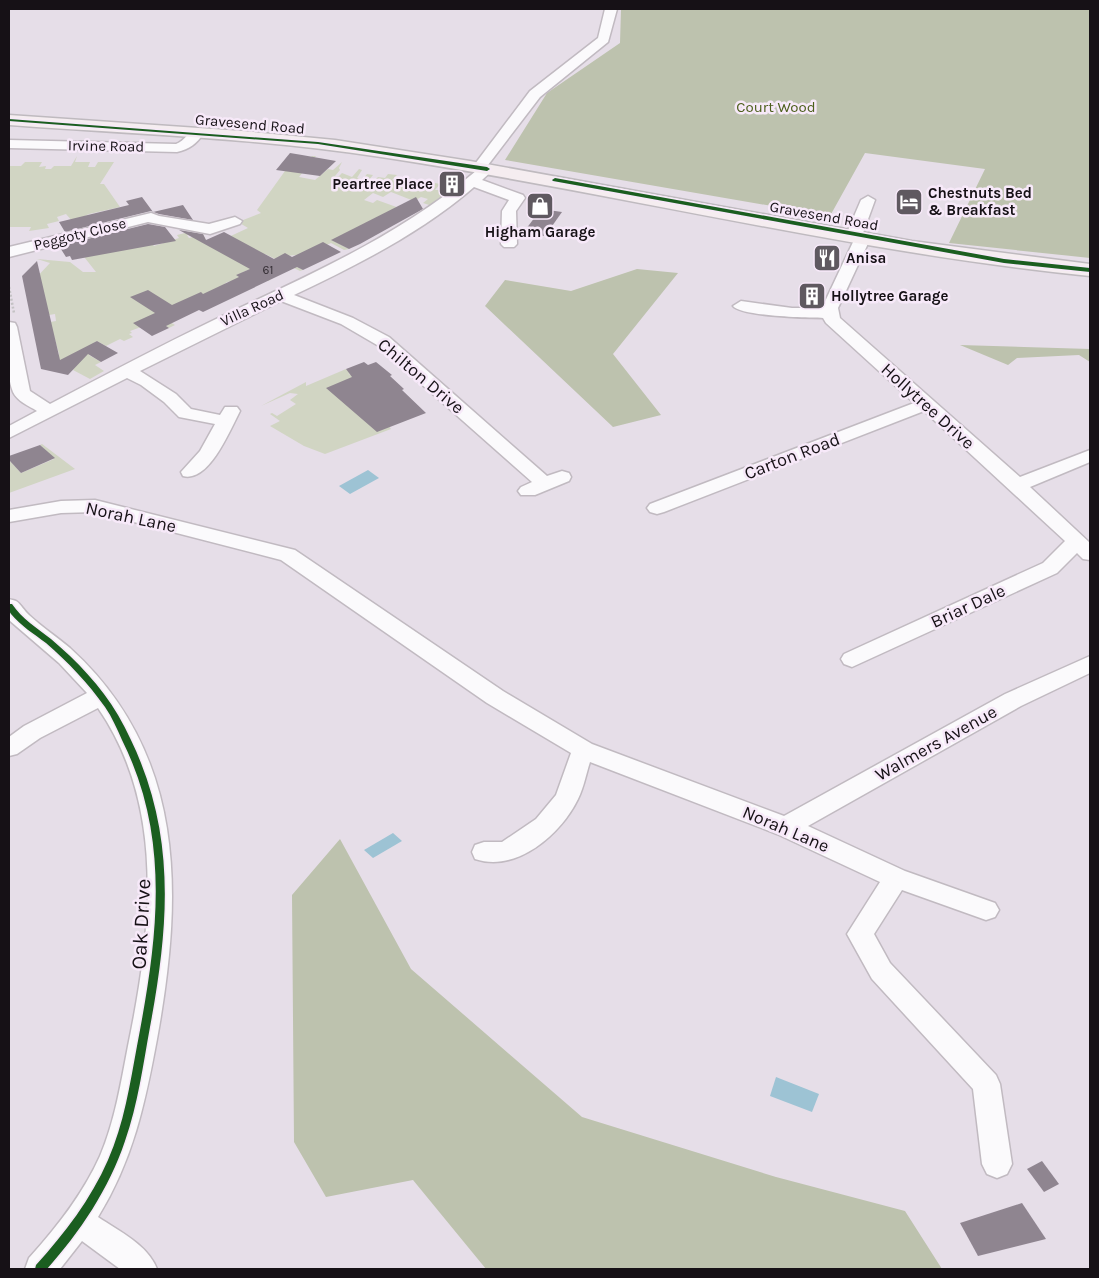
<svg xmlns="http://www.w3.org/2000/svg" width="1099" height="1278" font-family="Karla,sans-serif">
	<style>
		.green { fill: #d1d5c3 }
		.forest { fill: #bdc2ae }
		.water { fill: #9dc3d4 }
		.building { fill: #8f8590 }
		.lines { fill: none; stroke-linecap: round; stroke-linejoin: round }
		.minor-casing { stroke: #c1bac1; stroke-width: 3 }
		.major-casing { stroke: #bfbabf; stroke-width: 3 }
		.path { stroke: #c4c2c4; stroke-width: 2.5; stroke-dasharray: 2 2; stroke-linecap: butt }
		.minor { fill: #fbfafc; fill-rule: evenodd }
		.major { fill: #f5edf0; fill-rule: evenodd }
		.cycleway-casing { stroke: #f7e9f9; stroke-width: 3 }
		.cycleway { fill: #1b5e20; fill-rule: evenodd }
		.labels { text-anchor: middle; stroke-width: 5; stroke-linejoin: round; paint-order: stroke }
		.far-number-label { font-size: 12px; fill: #342e34 }
		.far-park-label { font-size: 15px; fill: #4c5f1b; stroke: #f7e9f9 }
		.far-street-label { font-size: 15px; fill: #161116; stroke: #f7e9f9 }
		.far-poi-label { font-size: 15px; font-weight: bold; fill: #161116; stroke: #f7e9f9; text-anchor: start }
		.street-label { font-size: 18px; fill: #161116; stroke: #f7e9f9 }
		.near-street-label { font-size: 21px; fill: #161116; stroke: #f7e9f9 }
	</style>
	<rect width="100%" height="100%" fill="#e6dee8"/>
	<g class="green">
		<path d="M77,156L75,162H90L88,167H95L98,162H114L100,184H104L120,207L89,214L73,222L66,214L57,217L59,221L47,224L49,228L29,231L31,227H9V166H21L25,162H42L39,167L46,166L45,169H51L54,166H71Z"/>
		<path d="M312,156H316L299,177L315,180L328,169L333,170L342,162L339,168L340,170L335,176H339L342,173L352,177L359,169L362,170L357,178L363,179L367,174L373,175L369,180L374,181L378,177L385,178L388,174L397,175L392,180L400,182L405,177L412,179L406,185L414,186L420,180L425,182L421,186L429,188L435,183L440,184L435,190H452L432,206L423,203L428,199L421,197L414,201L391,192L383,197L373,193L364,200L373,203L377,200L402,209L332,240L349,249L344,250L331,243L301,257L296,255L278,257L303,270L300,271L265,254L253,259L270,280L268,281L248,270L237,275L242,279L227,282L209,297L199,293L170,322L175,325L169,328L158,321L130,331L132,333L129,334L133,337L124,341L120,339L106,346L97,341L94,343L89,355L101,362L95,365L104,371L90,379L73,370L77,364L54,360L59,354L50,322L56,321L55,314L49,315L34,280L50,263L37,259L70,262L83,272H96L81,253L150,241L154,246L179,238L177,235L189,232L191,234L187,235L189,238L203,234L209,246L248,228L238,222L261,213L257,210L290,164L304,166Z"/>
		<path d="M346,369L351,373L348,374L353,375L391,429L325,454L304,446L270,426L280,421L270,414L272,413L277,416L296,404L290,400L298,394L290,393L261,406L306,382V386Z"/>
		<path d="M42,444L75,469L9,493V460L21,473L54,459L40,445Z"/>
	</g>
	<g class="forest">
		<path d="M621,9H1090V258L949,243L985,169L865,153L830,216L505,160L547,93L620,43Z"/>
		<path d="M637,269L678,273L613,354L661,415L613,427L485,306L505,280L571,291Z"/>
		<path d="M960,345L1090,349V362L1079,355L1017,358L1008,365Z"/>
		<path d="M340,839L411,969L582,1117L776,1177L905,1211L942,1269H486L413,1180L326,1197L294,1142L292,895Z"/>
	</g>
	<g class="water">
		<path d="M368,470L379,478L350,494L339,486Z"/>
		<path d="M393,833L402,841L373,858L364,850Z"/>
		<path d="M776,1077L819,1094L812,1112L770,1096Z"/>
	</g>
	<g class="building">
		<path d="M290,153L302,155L336,161L320,176L276,170Z"/>
		<path d="M142,197L153,212L183,205L193,220L159,214L151,211L65,232L59,222L129,205L126,201Z"/>
		<path d="M416,197L423,209L360,244L349,249L331,240Z"/>
		<path d="M541,209L562,212L545,236L523,233Z"/>
		<path d="M148,224L165,227L176,241L72,260L70,256L66,257L59,246Z"/>
		<path d="M179,230L203,234L206,240L224,232L274,259L285,253L292,257L323,242L341,252L303,270L297,267L203,312L199,310L166,326L169,328L152,336L133,323L155,313L130,297L148,290L172,305L201,292L203,294L239,277L236,275L250,269Z"/>
		<path d="M37,261L60,360L97,341L118,353L101,362L88,354L68,375L41,369L22,276Z"/>
		<path d="M364,362L368,365L376,362L392,375L390,376L404,389L402,390L426,413L377,432L326,388L352,377L346,369Z"/>
		<path d="M40,445L55,458L21,473L9,460V456Z"/>
		<path d="M1042,1161L1059,1184L1044,1192L1027,1169Z"/>
		<path d="M1022,1203L1046,1239L978,1256L960,1223Z"/>
	</g>
	<g class="lines">
		<g class="minor-casing">
			<g id="minor">
				<path d="M605,9H617L608,42L540,97L488,165L494,169L482,180L523,195L525,198L516,211L517,244L514,247H504L501,244L502,211L509,200L474,187C421,233 357,265 294,295L353,318L389,337L547,476L562,471L569,473L571,477L569,481L535,495H521L518,491L521,487L532,482L377,345L341,324L281,301L140,371L176,394L191,409L220,415L225,407H237L240,411C230,430 209,483 183,476L181,472L200,451L215,424L179,417L164,402L141,385L127,378L9,438V426L37,411C29,406 17,401 13,392C5,371 9,344 9,322L15,323L17,327L30,391L50,404C105,375 160,346 216,319C307,276 398,237 476,171L472,168L530,91L598,38Z"/>
				<path d="M197,129L204,133C196,144 190,149 177,152L9,148V140L176,144C185,141 188,131 197,129Z"/>
				<path d="M868,196L875,200L863,233L871,237L838,308L840,318L1020,477L1090,450V462L1030,487L1090,543V560L1083,559L1077,553L1057,573L852,667L844,664L841,659L844,654L1043,563L1065,541L924,411L664,512L657,514L650,512L647,508L650,504L914,403L826,323L823,318C808,318 740,316 733,306L741,301L792,308H822L854,240L846,235L861,200Z"/>
				<path d="M151,213L159,216L209,224L235,217L242,221L240,224L210,234L148,222L9,257V247Z"/>
				<path d="M95,500L295,550L503,691L592,744L784,816L1005,694L1090,656V673L1021,706L808,826L905,871L995,903L999,910L995,917L986,920L902,890L874,934L890,963L996,1075L1000,1084L1012,1164L1007,1174L997,1178L987,1174L982,1164L973,1089L872,979L847,934L880,882L777,834L590,762C586,774 584,787 578,799C561,834 517,873 475,859L472,852L475,845L484,842H502L536,819L556,795L571,753L487,703L281,560L95,512L61,513L9,522V510L61,501Z"/>
				<path d="M9,599C11,600 14,600 16,601C21,604 24,611 29,615C42,627 57,637 70,648C187,754 183,896 157,1039C145,1104 133,1160 98,1217C119,1231 148,1245 157,1269H120L82,1241L60,1269H25L29,1258C57,1227 83,1194 100,1156C115,1121 121,1082 128,1046C151,934 167,808 98,708L40,738L17,754L9,756V737L24,726L87,693L59,663L9,620Z"/>
			</g>
		</g>
		<g class="major-casing">
			<path id="major" d="M9,115L242,131L335,140L470,161L912,241L1090,264V276C851,252 618,193 381,157C258,138 133,134 9,125Z"/>
		</g>
		<path class="path" d="M9,287L14,313"/>
		<use href="#minor" class="minor"/>
		<use href="#major" class="major"/>
		<g class="cycleway-casing">
			<g id="cycleway">
				<path d="M9,119L318,142L487,167L490,169L487,171L318,144L9,121Z"/>
				<path d="M555,178L1004,259L1090,268V272L1004,263L553,181L552,180Z"/>
				<path d="M9,604H12C22,619 37,628 51,639C77,661 101,686 118,715C177,819 171,914 150,1027C143,1065 138,1104 125,1141C109,1189 80,1232 47,1269H35L36,1265C65,1233 91,1199 108,1160C124,1124 130,1084 137,1046C157,941 172,840 122,740C117,729 112,717 105,707C88,683 68,662 46,643C34,634 21,626 11,614C8,610 9,608 9,604Z"/>
			</g>
		</g>
		<use href="#cycleway" class="cycleway"/>
	</g>
	<defs>
		<g id="building-square" transform="scale(1.4375)"><rect x="-9" y="-9" width="18" height="18" rx="4" fill="#5f5960" stroke="#f7e9f9"/><path d="M-4-6H4V6H1V3H-1V6H-4ZM-2.5-4.3h1.7v1.8h-1.7ZM.8-4.3h1.7v1.8H.8ZM-2.5-1h1.7V.8h-1.7ZM.8-1h1.7V.8H.8Z" fill="#fff"/></g>
		<g id="hotel-square" transform="scale(1.4375)"><rect x="-9" y="-9" width="18" height="18" rx="4" fill="#5f5960" stroke="#f7e9f9"/><path d="M-6-4.5h1.5V1H6V5H4.5V3h-9V5H-6ZM-4 0a1.8 1.8 0 1 1 3.6 0ZM.5 0V-2.5h3Q6-2.5 6 0Z" fill="#fff"/></g>
		<g id="shop-square" transform="scale(1.4375)"><rect x="-9" y="-9" width="18" height="18" rx="4" fill="#5f5960" stroke="#f7e9f9"/><path d="M-5-2.5h2.3a2.7 3.5 0 0 1 5.4 0H5L5.5 6h-11ZM-1.5-2.5h3a1.5 2.3 0 0 0-3 0Z" fill="#fff"/></g>
		<g id="restaurant-square" transform="scale(1.4375)"><rect x="-9" y="-9" width="18" height="18" rx="4" fill="#5f5960" stroke="#f7e9f9"/><path d="M-5-6h1v4h1v-4h1v4h1v-4h1v5L-1.5 .5V6h-2V.5L-5-1ZM5-6V6H3V1.5H1.5Q1.5-4 5-6Z" fill="#fff"/></g>
	</defs>
	<g fill-rule="evenodd">
		<use href="#building-square" x="452" y="184"/>
		<use href="#hotel-square" x="909" y="202"/>
		<use href="#shop-square" x="540" y="206"/>
		<use href="#restaurant-square" x="827" y="258"/>
		<use href="#building-square" x="812" y="296"/>
	</g>
	<g class="labels">
		<g class="far-number-label">
			<text x="268" y="274">61</text>
		</g>
		<g class="far-park-label">
			<text x="776" y="112">Court Wood</text>
		</g>
		<g class="far-street-label">
			<text transform="translate(250 124) rotate(5)" y="5">Gravesend Road</text>
			<text transform="translate(106 146) rotate(1)" y="5">Irvine Road</text>
			<text transform="translate(824 216) rotate(10)" y="5">Gravesend Road</text>
			<text transform="translate(80 234) rotate(-14)" y="5">Peggoty Close</text>
			<text transform="translate(252 308) rotate(-25)" y="5">Villa Road</text>
		</g>
		<g class="far-poi-label">
			<text x="433" y="189" text-anchor="end">Peartree Place</text>
			<text x="928" y="198">Chestnuts Bed<tspan x="928" dy="17">&amp; Breakfast</tspan></text>
			<text x="540" y="237" text-anchor="middle">Higham Garage</text>
			<text x="846" y="263">Anisa</text>
			<text x="831" y="301">Hollytree Garage</text>
		</g>
		<g class="street-label">
			<text transform="translate(421 376) rotate(40)" y="6">Chilton Drive</text>
			<text transform="translate(928 406) rotate(42)" y="6">Hollytree Drive</text>
			<text transform="translate(792 456) rotate(-21)" y="6">Carton Road</text>
			<text transform="translate(131 517) rotate(12)" y="6">Norah Lane</text>
			<text transform="translate(968 606) rotate(-25)" y="6">Briar Dale</text>
			<text transform="translate(936 743) rotate(-29)" y="6">Walmers Avenue</text>
			<text transform="translate(786 829) rotate(23)" y="6">Norah Lane</text>
		</g>
		<g class="near-street-label">
			<text transform="translate(141 924) rotate(-87)" y="7">Oak Drive</text>
		</g>
	</g>
	<rect width="1099" height="1278" fill="none" stroke="#161116" stroke-width="20"/>
</svg>
